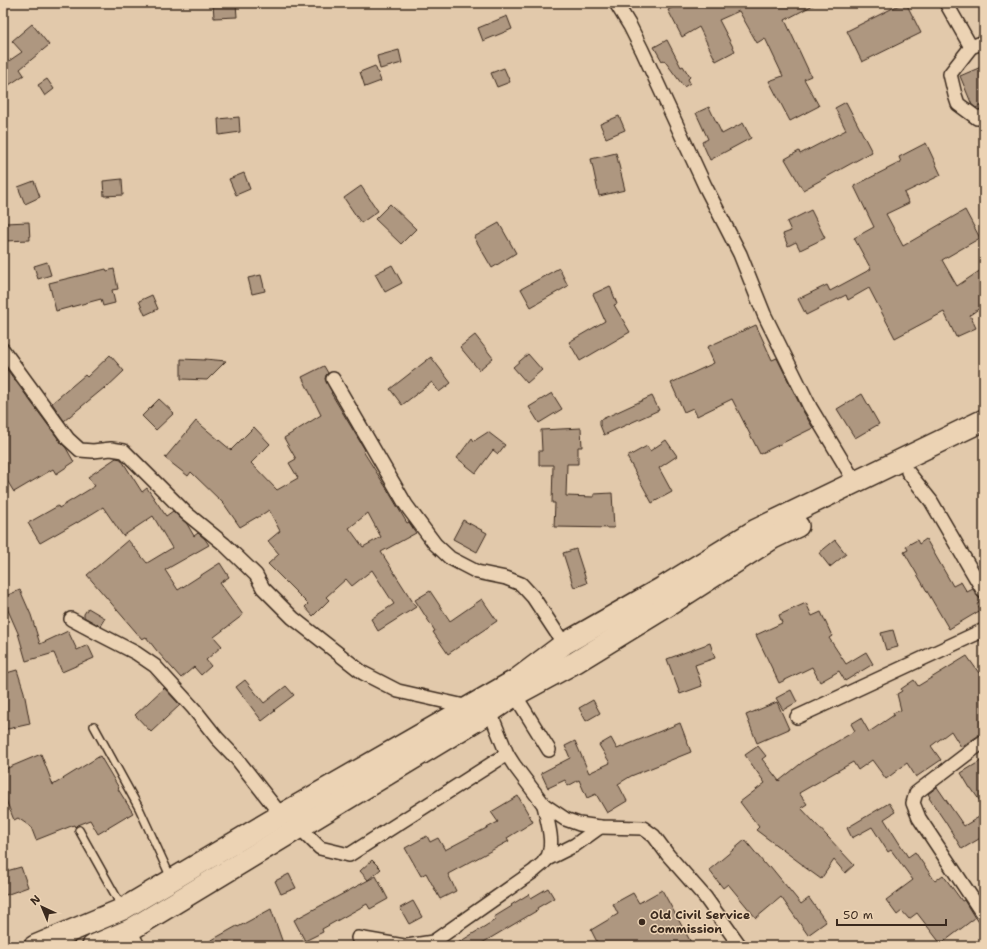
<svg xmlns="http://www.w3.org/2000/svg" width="987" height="949" font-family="'Shantell Sans',sans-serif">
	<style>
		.building { fill: #ae9780; stroke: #3b2a1e; fill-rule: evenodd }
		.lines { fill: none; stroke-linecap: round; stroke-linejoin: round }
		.lane-casing { stroke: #3b2a1e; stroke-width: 10 }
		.street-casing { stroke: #3b2a1e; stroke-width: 16 }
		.primary-casing { stroke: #3b2a1e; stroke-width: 24 }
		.lane { stroke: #ecd3b4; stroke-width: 7 }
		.street { stroke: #ecd3b4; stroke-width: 13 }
		.primary { stroke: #ecd3b4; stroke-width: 21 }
		.poi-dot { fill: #3b2a1e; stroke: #ecd3b4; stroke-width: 1.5 }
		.labels { text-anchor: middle; stroke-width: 3; stroke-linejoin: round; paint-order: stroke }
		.poi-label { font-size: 12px; font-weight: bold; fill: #3b2a1e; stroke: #ecd3b4; text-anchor: start }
	</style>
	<rect width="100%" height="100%" fill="#e2c9ab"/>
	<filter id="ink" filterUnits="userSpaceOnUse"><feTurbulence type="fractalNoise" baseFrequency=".025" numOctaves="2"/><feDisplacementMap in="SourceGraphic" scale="8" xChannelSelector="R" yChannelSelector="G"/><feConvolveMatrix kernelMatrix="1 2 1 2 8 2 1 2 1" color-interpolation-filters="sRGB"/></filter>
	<g filter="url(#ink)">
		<g class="building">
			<path d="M213,3H236L237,17L214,18Z"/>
			<path d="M680,3H817L785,20L811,76L804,79L819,106L790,121L769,81L783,76L765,38L757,43L739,11L719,20L735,51L716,61L699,27L682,37L668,10Z"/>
			<path d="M903,3H906L921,33L862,62L847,31Z"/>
			<path d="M507,16L512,29L483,41L478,28Z"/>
			<path d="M32,24L49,45L20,69L24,75L3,89V65L22,52L12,41Z"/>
			<path d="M667,40L681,67L683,66L690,77L688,79L690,83L684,87L664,60L662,61L654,47Z"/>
			<path d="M399,50L402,63L380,69L377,56Z"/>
			<path d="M375,66L381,81L365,87L360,72Z"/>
			<path d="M981,67L984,73V104L976,108L972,105L960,76Z"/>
			<path d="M504,68L510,82L497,87L491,73Z"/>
			<path d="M47,79L54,89L45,96L38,85Z"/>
			<path d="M846,102L872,152L803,190L785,159L799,151L800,154L846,130L835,108Z"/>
			<path d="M709,107L722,134L743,123L751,138L710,160L702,142L708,139L696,113Z"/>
			<path d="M619,116L625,130L606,138L600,124Z"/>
			<path d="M239,117L240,132L219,135L218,119Z"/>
			<path d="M926,143L941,175L904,193L909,203L886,214L903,246L965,210L980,238L942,260L957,286L984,268V305L970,315L976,328L956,337L944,312L895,338L869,288L848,300L846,295L806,315L798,299L827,285L830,291L871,269L854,238L874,227L854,186L901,162L899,157Z"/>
			<path d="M616,153L625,190L599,196L591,159Z"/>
			<path d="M244,173L250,189L236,195L229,179Z"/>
			<path d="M122,179L123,195L104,196L103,181Z"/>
			<path d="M34,181L40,197L25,204L18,187Z"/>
			<path d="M361,186L378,211L361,223L344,198Z"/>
			<path d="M390,204L416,229L401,244L375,219Z"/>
			<path d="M811,210L825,238L800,250L796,242L788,246L783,234L791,231L787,222Z"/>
			<path d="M29,222L30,240L5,241V223Z"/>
			<path d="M499,223L516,253L492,268L474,237Z"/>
			<path d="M47,262L51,275L38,279L34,266Z"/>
			<path d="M392,265L402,283L385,292L375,274Z"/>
			<path d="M559,268L568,286L531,307L521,289Z"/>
			<path d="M106,269L107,271L114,269L118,289L112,290L115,303L103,306L101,299L56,311L49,283Z"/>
			<path d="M261,275L265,291L252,294L248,278Z"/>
			<path d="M610,286L617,304L614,305L630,332L580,361L569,342L605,321L593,294Z"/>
			<path d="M152,295L158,309L145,315L139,301Z"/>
			<path d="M756,325L772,360L777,358L803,411L813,428L760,454L732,399L697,416L693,408L684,412L671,383L714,363L707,347Z"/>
			<path d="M475,335L493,358L479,370L460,347Z"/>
			<path d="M528,354L542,370L527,383L513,367Z"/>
			<path d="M110,355L124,371L105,389L104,388L64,421L52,403L85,375L87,377Z"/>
			<path d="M431,357L451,383L439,392L432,382L402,405L390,389Z"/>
			<path d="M181,359L205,360V359L226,361L207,380L181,379Z"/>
			<path d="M3,364L62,444L66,448L74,462L56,474L53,469L14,492L3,474Z"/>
			<path d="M324,366L328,373L326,375L325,379L332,392L331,393L365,450L363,451L387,489L407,523L409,522L416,533L381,552L416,607L378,631L371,619L394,604L372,570L352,586L346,579L326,597L329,600L313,616L305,607L308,604L268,564L279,554L268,541L280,531L269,510L257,518V517L240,527L224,504L191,472L188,476L165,458L196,421L231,450L254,427L270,444L251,463L277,490L298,478L289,463L296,459L284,438L321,415L302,377ZM368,513L381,537L363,547L349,528Z"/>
			<path d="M552,393L562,409L539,423L529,407Z"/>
			<path d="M862,394L879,424L855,438L837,409Z"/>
			<path d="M652,396L659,410L604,435L600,425V420Z"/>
			<path d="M159,399L174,413L156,430L142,416Z"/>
			<path d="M581,428L582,447H578V464H567L566,496L594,497V494L612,493L614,528L554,527L555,503H552L553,465H539V451H542L541,430Z"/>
			<path d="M488,432L505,445L498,454L493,450L476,473L457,458L472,438L474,441Z"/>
			<path d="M666,440L677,456L659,468L672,492L652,503L627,457L647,446L650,451Z"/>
			<path d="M116,458L121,459L142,492L147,488L166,516L173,511L187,524L194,536L198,533L205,539L209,545L165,570L178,590L220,563L229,577L220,583L243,615L214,637L222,646L206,660L211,666L201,675L194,667L181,678L157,651L146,637L142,639L87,575L128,540L147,563L172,548L153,516L123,536L103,507L77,523V522L40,543L28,523L58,506L59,508L95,486L88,477Z"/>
			<path d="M463,520L487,533L477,552L453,539Z"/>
			<path d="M926,539L953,586L961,582L967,592L973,589L977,596L982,601L977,604L981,610L949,629L904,552L908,550L906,546L917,540L919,544Z"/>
			<path d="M835,540L846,554L830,567L819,553Z"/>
			<path d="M576,549L587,583L574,588L563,553Z"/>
			<path d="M20,590L31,615L40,644L68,631L77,650L88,645L94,658L62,672L54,653L26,661L18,633L3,599V597Z"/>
			<path d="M430,591L450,621L482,599L497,621L448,654L433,632L435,631L415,600Z"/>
			<path d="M806,603L812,616L821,612L832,636L829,638L846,664L866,652L873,664L845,681L839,671L820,682L812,667L779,683L756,635L782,623L779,615Z"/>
			<path d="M88,608L105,618L100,626L84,617V614Z"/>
			<path d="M893,630L898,647L886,650L881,633Z"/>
			<path d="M710,643L715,658L695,665L702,686L680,694L667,659Z"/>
			<path d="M967,656L979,673L984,669V732L961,747L951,731L931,746L941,760L916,777L907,763L886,779L872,760L858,770L853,762L799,793L807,804L801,808L854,865L845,873L834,860L821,879L803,866V865L756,830L759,827L740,802L765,783L745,755L758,746L766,756L762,759L779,781L804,761L855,731L851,724L861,718L869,732L894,715L893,713L901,710L897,694L902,691L901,689L914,680L918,686Z"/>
			<path d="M17,670L24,692L30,724L3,730V674Z"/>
			<path d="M245,680L264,703L286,686L294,695L274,710L275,711L262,721L236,687Z"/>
			<path d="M164,688L180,705L151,732L135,715Z"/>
			<path d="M791,690L797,702L783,710L776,698Z"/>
			<path d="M593,700L600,713L586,721L579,708Z"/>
			<path d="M777,702L789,729L757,743L746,715Z"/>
			<path d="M680,723L691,752L631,776L618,784L627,801L607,813L596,794L587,798L579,780L568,786L565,780L548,788L541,773L570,758L565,746L575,741L589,773L610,763L599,745L611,738L617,749Z"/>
			<path d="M41,754L53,785L100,756L119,788L118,789L133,813L98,834L90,820L77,825L75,827L74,825L36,840L31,827L18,818L14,820L3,793V770Z"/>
			<path d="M984,759V807L971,788H970L961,773Z"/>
			<path d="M937,787L964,826L984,814V836L962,849L946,823L929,798L930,797L928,794Z"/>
			<path d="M518,796L533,822L507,838L509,841L448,874L456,891L440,899L426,873L421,876L405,848L427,836L430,842L438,838L445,850L498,822L491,812Z"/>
			<path d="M889,803L895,812L884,819L908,857L915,852L935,881L943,875L962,901L964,900L975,918L941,944L917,913L909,919L902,911L897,915L886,900L913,880L891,850L888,852L872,827L852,838L847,828Z"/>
			<path d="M745,840L768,868L770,866L801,904L809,898L826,922L808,935L781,897L756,918L728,884L723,888L709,870Z"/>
			<path d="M372,860L381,869L368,880L360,871Z"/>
			<path d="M21,867L28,887L3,896V872Z"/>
			<path d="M289,874L296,888L281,894L275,881Z"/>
			<path d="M376,876L388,899L370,909L367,904L322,929L323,932L305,941L294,920Z"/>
			<path d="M548,888L554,898L537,908L538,910L477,946H453L495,920L494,917L512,906L511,905L529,894L531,898Z"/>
			<path d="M662,890L693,946H599L591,930L618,914L613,904L633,893L639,903Z"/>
			<path d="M413,901L422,917L409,924L400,908Z"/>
			<path d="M271,909L284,946H201L237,926L238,927Z"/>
		</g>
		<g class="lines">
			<g class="lane-casing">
				<g id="lane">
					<path d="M94,726L139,808L171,878"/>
					<path d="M79,830L122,907"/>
				</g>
			</g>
			<g class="street-casing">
				<g id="street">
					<path d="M616,3L630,26L642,50L705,186L740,254L764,314L810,407L855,482"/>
					<path d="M946,3L971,47"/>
					<path d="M984,42L971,47L950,74L955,95L958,104L977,118L984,116"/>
					<path d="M3,350L68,439L80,450L93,451L111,449L124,451L186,513L224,544L256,575L263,588L293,618L363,673L398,691L469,707"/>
					<path d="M333,379L406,505L435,544L450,558L477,572L506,578L521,584L533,597L564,644"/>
					<path d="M908,472L931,501L984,592"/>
					<path d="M71,619L101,635L136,653L155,666L194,709L217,738L237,759L281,815"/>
					<path d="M515,695L549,750"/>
					<path d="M490,712L507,754L514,765L544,805L565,819L579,824L600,827L643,828L654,836L668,855L705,897L740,946"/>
					<path d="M797,717L984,630"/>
					<path d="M984,741L916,793L913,803L919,818L984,916"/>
					<path d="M300,828L320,848L349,855L507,754"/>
					<path d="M545,860L575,845L600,827"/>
					<path d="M130,930L138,946"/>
					<path d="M358,938L404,946"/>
					<path d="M407,946L433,942L534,871C538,867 543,864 546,860C556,845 547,821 544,805"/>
				</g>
			</g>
			<g class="primary-casing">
				<g id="primary">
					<path d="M35,946L123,909L281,815L516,680L564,644L662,588L756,530L984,420"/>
					<path d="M93,946L130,930L490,712L515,695L576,662L669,605L773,538L798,526"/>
				</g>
			</g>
			<use href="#lane" class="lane"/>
			<use href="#street" class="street"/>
			<use href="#primary" class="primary"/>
		</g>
	</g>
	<circle class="poi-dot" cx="642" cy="922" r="4"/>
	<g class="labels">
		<g class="poi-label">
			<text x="650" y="919">Old Civil Service<tspan x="650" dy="14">Commission</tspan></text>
		</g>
	</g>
	<rect width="987" height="949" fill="none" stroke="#ecd3b4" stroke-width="16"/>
	<rect x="8" y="8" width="971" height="933" fill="none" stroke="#3b2a1e" stroke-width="1.5" filter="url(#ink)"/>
	<g transform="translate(42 907) rotate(316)" stroke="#ecd3b4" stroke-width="3" paint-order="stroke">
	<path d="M0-3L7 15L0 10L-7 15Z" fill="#3b2a1e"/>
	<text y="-6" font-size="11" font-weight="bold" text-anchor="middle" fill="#3b2a1e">N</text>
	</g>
	<path d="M837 919v6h109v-6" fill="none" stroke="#3b2a1e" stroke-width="2"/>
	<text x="843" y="919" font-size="12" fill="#3b2a1e" stroke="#ecd3b4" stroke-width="3" paint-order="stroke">50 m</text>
</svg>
